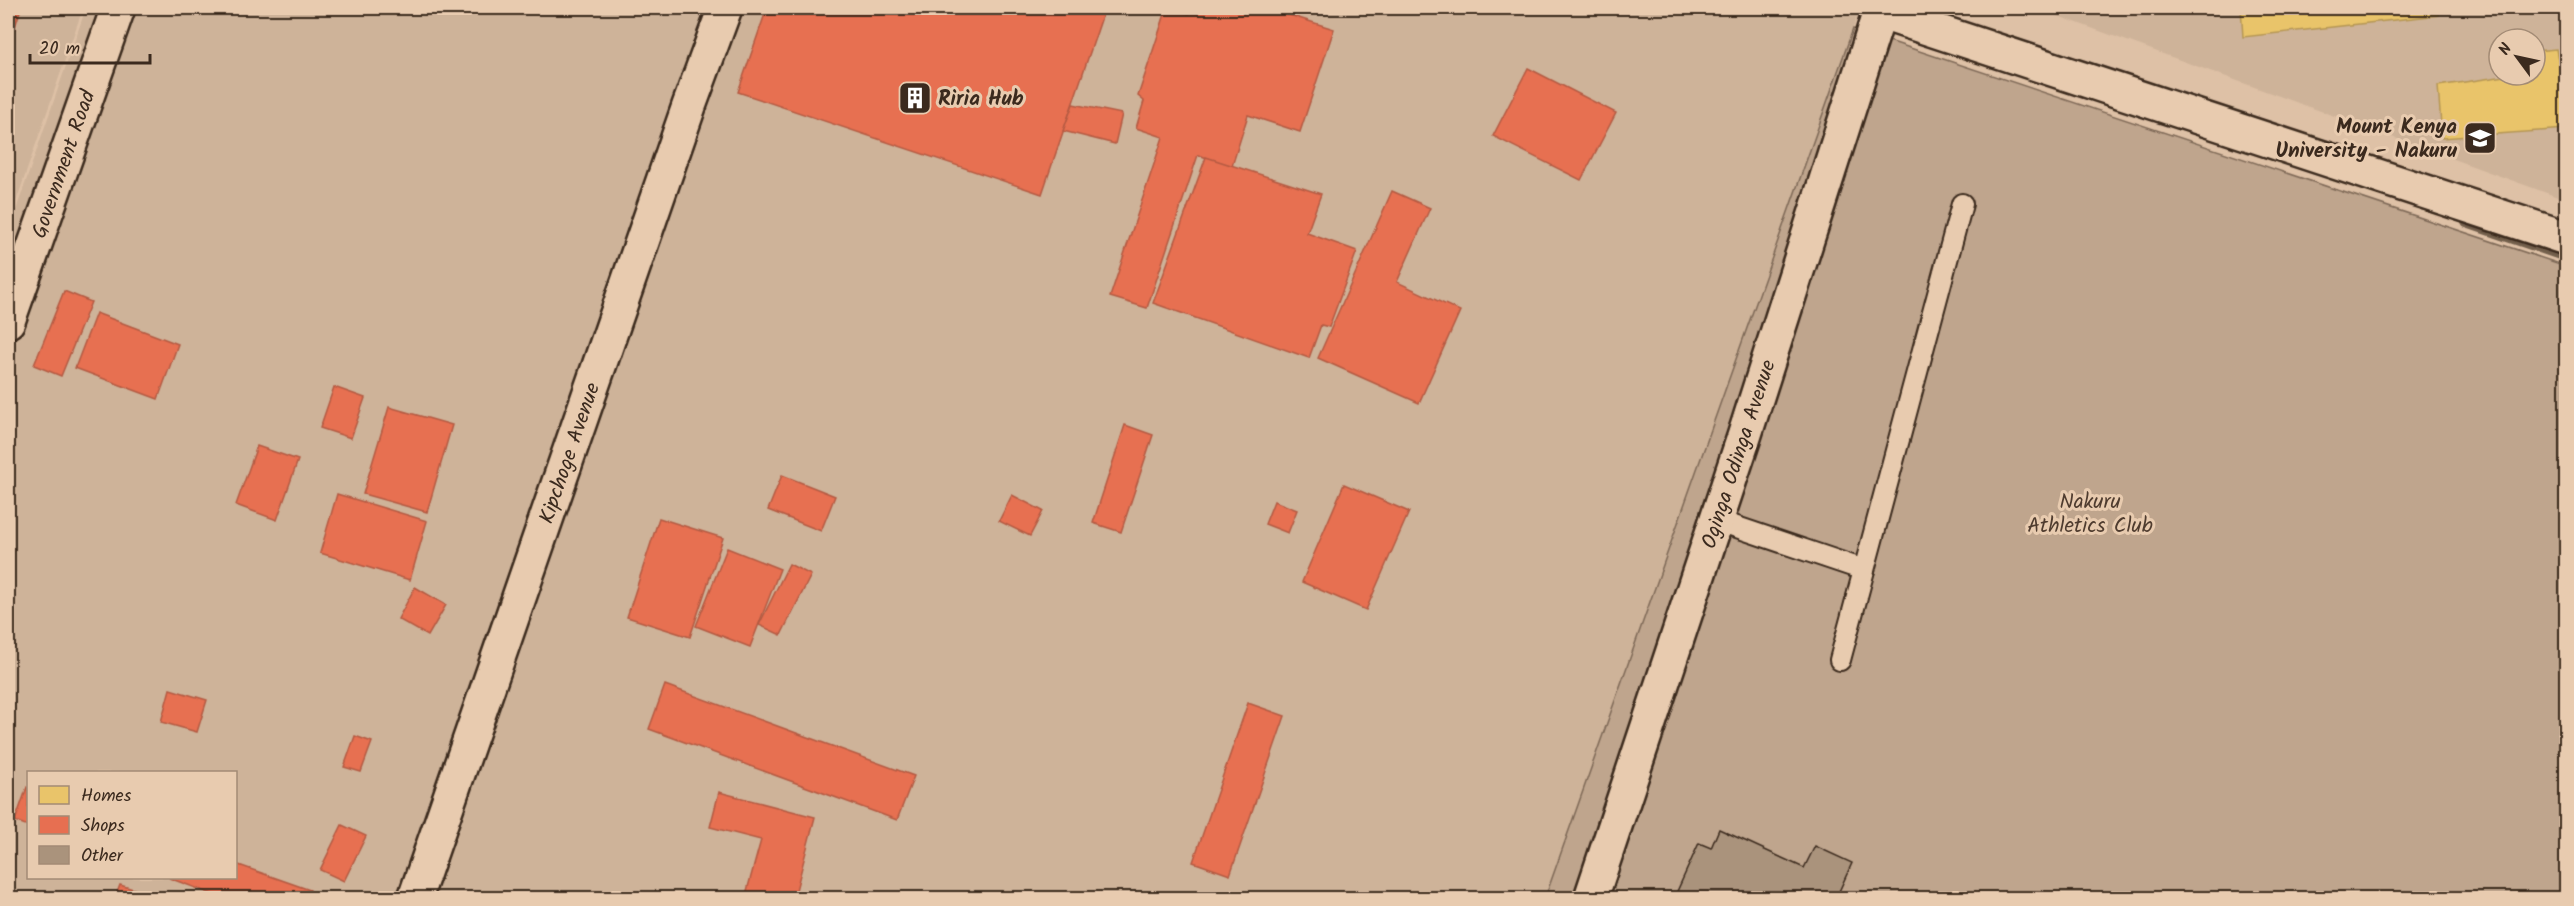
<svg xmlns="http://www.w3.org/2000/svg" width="2574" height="906" font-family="Kalam,sans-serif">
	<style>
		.built { fill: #ceb399; fill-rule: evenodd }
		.green { fill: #bfa58d; stroke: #7d6856; stroke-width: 1.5 }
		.homes { fill: #e9c46a; stroke: #b59653; stroke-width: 1.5 }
		.shops { fill: #e76f51; stroke: #b35a42; stroke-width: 1.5 }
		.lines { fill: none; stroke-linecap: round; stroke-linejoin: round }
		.stream { stroke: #725e4c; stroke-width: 12 }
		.building { fill: #aa937c; stroke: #3b2a1e; stroke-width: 1.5 }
		.service-casing { stroke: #3b2a1e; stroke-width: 24 }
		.minor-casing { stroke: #3b2a1e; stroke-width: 38 }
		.service { stroke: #e8cbaf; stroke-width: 20 }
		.minor { stroke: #e8cbaf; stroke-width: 33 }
		.labels { text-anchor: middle; stroke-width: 6; stroke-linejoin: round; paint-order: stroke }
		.poi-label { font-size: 21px; font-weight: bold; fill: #3b2a1e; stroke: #e8cbaf; text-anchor: start }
		.street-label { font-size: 21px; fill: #3b2a1e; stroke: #e8cbaf }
		.park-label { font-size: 21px; fill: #4f3c2f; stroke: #e8cbaf }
	</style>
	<rect width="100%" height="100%" fill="#dec1a6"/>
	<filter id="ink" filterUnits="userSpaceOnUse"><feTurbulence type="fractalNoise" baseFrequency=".0167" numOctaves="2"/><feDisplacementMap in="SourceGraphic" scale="12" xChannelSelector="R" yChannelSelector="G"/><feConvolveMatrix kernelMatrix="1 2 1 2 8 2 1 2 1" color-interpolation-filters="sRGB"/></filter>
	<g filter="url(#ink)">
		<g class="built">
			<path d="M8,8H83L8,225Z"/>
			<path d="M86,8H1860L1558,898H8V233ZM28,772H236V878H28Z"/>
			<path d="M2036,8H2566V200ZM2499,39H2535V75H2499Z"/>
		</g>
		<path class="green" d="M1853,29L2566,266V898H1545Z"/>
		<g class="homes">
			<path d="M2241,8H2438L2439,15L2243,37Z"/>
			<path d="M2556,49L2561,75L2566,74V129L2442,138L2438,86L2512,75H2535V51Z"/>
		</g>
		<g class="shops">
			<path d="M8,8H21L8,49Z"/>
			<path d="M767,8H1105L1042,194L738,92Z"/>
			<path d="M1167,8L1189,14L1191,8H1267L1334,29L1300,132L1248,115L1232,166L1198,155L1147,308L1110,297L1163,137L1136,128L1144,101L1138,96Z"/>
			<path d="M1528,68L1616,113L1581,180L1493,136Z"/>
			<path d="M1073,104L1122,114L1115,144L1063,131Z"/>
			<path d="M1206,157L1321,194L1307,233L1357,251L1329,327L1321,325L1309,358L1153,303Z"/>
			<path d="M1392,191L1430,208L1397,282L1460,311L1419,403L1318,358Z"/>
			<path d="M64,291L91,302L61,376L34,365Z"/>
			<path d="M96,313L178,344L158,399L75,368Z"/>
			<path d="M334,387L365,398L351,438L320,428Z"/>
			<path d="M389,407L452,425L427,512L363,494Z"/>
			<path d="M1125,425L1153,435L1121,532L1093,523Z"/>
			<path d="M257,446L298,460L277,520L236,505Z"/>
			<path d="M782,475L835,496L821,531L768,510Z"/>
			<path d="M1344,484L1409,512L1366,610L1302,582Z"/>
			<path d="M337,494L427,521L410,580L320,553Z"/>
			<path d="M1012,495L1043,511L1030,536L999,521Z"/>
			<path d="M1274,501L1297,510L1288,533L1265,524Z"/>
			<path d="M659,518L723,538L690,637L627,617Z"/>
			<path d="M727,548L780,569L750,647L696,626Z"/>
			<path d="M789,564L811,575L781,635L759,625Z"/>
			<path d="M415,587L446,605L428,636L398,619Z"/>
			<path d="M665,685L914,776L897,820L649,729Z"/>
			<path d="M170,689L207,700L197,732L161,722Z"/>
			<path d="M1248,703L1285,716L1230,875L1193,862Z"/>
			<path d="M355,736L372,742L361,772L344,767Z"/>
			<path d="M27,787L28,788V826L15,821Z"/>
			<path d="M719,792L815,817L794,898H745L761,840L710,827Z"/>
			<path d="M342,825L366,836L344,881L320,870Z"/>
			<path d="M236,864L310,890L307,898H223L169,878H236Z"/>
			<path d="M120,885L163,898H115Z"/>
		</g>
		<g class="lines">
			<path class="stream" d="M2467,222L2566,256"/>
		</g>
		<path class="building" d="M1719,829L1804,868L1815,846L1852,863L1836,898H1674L1699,843L1711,848Z"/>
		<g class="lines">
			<g class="service-casing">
				<g id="service">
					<path d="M1716,520L1864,570"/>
					<path d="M1840,660L1962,204"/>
				</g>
			</g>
			<g class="minor-casing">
				<g id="minor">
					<path d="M1879,12L2566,238"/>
					<path d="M8,321L118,8"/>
					<path d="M415,898L689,106L725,8"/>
					<path d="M1591,898L1744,437L1881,8"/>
				</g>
			</g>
			<use href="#service" class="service"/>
			<use href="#minor" class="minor"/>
		</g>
	</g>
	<defs>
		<g id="building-square" transform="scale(1.725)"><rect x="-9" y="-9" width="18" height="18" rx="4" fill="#3b2a1e" stroke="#e8cbaf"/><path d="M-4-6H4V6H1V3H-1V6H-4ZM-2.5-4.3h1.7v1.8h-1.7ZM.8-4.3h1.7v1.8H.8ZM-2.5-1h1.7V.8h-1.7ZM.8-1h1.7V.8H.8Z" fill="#fff"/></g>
		<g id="university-square" transform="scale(1.725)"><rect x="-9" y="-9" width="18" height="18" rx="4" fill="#3b2a1e" stroke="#e8cbaf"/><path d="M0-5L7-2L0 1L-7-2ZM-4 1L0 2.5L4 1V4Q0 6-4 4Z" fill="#fff"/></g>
	</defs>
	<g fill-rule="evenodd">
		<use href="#building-square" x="915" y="98"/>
		<use href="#university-square" x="2480" y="138"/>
	</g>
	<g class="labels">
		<g class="poi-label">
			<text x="938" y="105">Riria Hub</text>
			<text x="2457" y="133" text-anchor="end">Mount Kenya<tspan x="2457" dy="24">University - Nakuru</tspan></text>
		</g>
		<g class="street-label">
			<text transform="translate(63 164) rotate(-71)" y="7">Government Road</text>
			<text transform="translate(569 453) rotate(-71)" y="7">Kipchoge Avenue</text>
			<text transform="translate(1738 454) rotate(-72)" y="7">Oginga Odinga Avenue</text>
		</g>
		<g class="park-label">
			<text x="2090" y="508">Nakuru<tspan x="2090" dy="24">Athletics Club</tspan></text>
		</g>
	</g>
	<rect width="2574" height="906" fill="none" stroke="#e8cbaf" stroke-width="30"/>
	<rect x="15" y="15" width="2544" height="876" fill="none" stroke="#3b2a1e" stroke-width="2" filter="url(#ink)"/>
	<rect x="27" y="771" width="210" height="108" fill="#e8cbaf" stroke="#a38b75" stroke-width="1.5"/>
	<rect x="39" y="786" width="30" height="18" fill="#e9c46a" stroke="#a38b75" stroke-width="1.5"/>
	<text x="81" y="801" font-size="18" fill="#3b2a1e">Homes</text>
	<rect x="39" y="816" width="30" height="18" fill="#e76f51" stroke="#a38b75" stroke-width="1.5"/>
	<text x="81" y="831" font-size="18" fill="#3b2a1e">Shops</text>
	<rect x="39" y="846" width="30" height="18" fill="#aa937c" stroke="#a38b75" stroke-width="1.5"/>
	<text x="81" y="861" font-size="18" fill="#3b2a1e">Other</text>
	<g transform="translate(2517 57) rotate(303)"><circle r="28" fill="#e8cbaf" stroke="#a38b75" stroke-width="1.5"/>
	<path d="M0-4.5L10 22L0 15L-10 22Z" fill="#3b2a1e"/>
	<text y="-9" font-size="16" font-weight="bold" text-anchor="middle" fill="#3b2a1e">N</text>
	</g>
	<path d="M30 54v9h120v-9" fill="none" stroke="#3b2a1e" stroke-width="3"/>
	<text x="39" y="54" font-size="18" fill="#3b2a1e" stroke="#e8cbaf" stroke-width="4.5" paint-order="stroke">20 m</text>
</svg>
